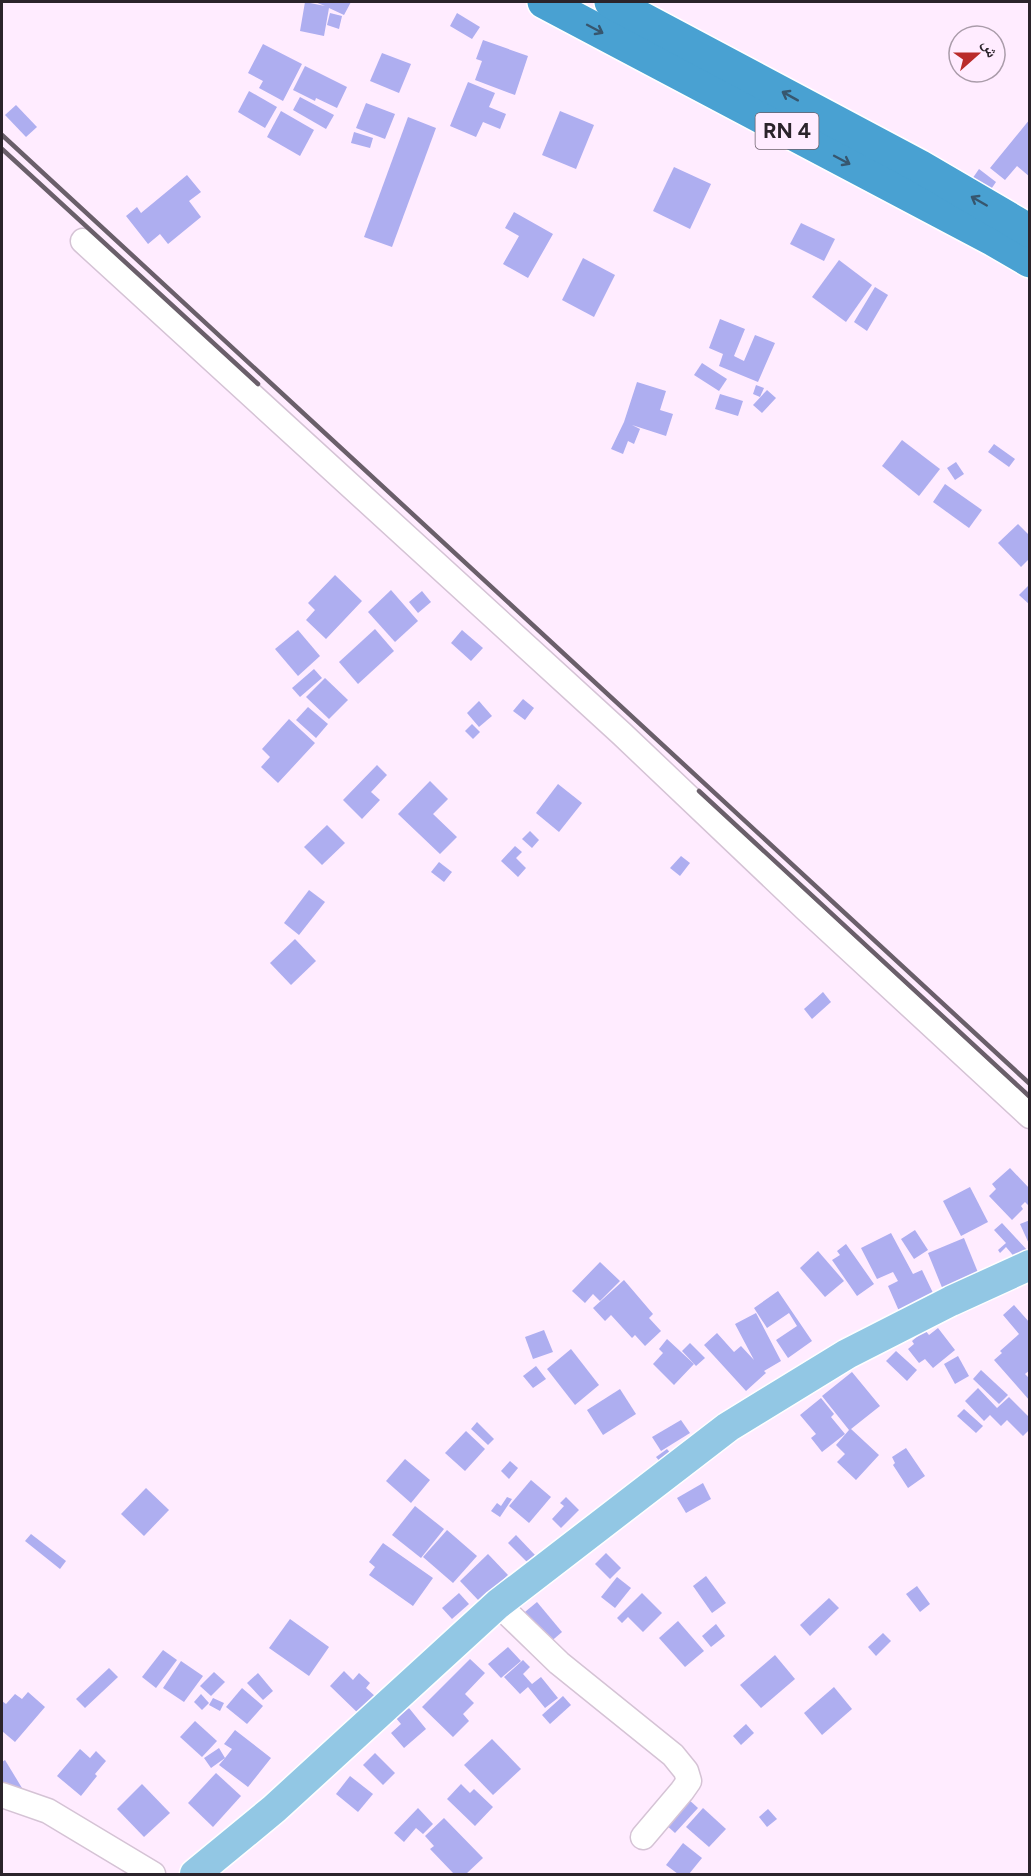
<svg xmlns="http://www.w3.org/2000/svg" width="1031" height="1876" font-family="Figtree,'Noto Naskh Arabic',sans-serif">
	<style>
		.building { fill: #aeaef0 }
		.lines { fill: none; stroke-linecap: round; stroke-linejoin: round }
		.minor-casing { stroke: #d5c3d5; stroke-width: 27 }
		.major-casing { stroke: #fff; stroke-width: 33 }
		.highway-casing { stroke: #fff; stroke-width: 36 }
		.minor { stroke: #fff; stroke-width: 24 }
		.major { stroke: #92c7e4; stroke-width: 30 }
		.highway { stroke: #49a1d2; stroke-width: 33 }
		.rail { stroke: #6a5f6a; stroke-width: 4.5 }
		.oneway { stroke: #37566e }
		.labels { text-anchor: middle; stroke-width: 6; stroke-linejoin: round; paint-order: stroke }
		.shield { fill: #ffecff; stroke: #6b606b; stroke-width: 1.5 }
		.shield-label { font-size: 21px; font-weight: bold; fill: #2b242b }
	</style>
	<rect width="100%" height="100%" fill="#ffecff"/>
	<g class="building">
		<path d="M305,2L325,6L315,2H351L344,15L329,8L324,36L300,31Z"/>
		<path d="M330,13L342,16L339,29L327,25Z"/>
		<path d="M457,13L480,27L472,39L450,26Z"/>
		<path d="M483,40L528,56L515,95L475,80L482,61L476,59Z"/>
		<path d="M263,44L302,64L283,101L259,88L263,81L248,73Z"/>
		<path d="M382,53L411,64L399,93L370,81Z"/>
		<path d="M305,66L347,87L337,108L316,98L315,101L293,90Z"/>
		<path d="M468,82L495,93L489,107L506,114L500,129L483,122L476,137L450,126Z"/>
		<path d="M249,91L277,107L265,128L238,112Z"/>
		<path d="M300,97L334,115L326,129L293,110Z"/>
		<path d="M366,103L395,114L385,139L356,128Z"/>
		<path d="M16,105L37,127L26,137L5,115Z"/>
		<path d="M281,111L314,130L300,156L267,137Z"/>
		<path d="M560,111L594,125L576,169L542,155Z"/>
		<path d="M408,117L436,128L392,247L364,237Z"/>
		<path d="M1030,119V177L1017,166L1005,180L990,168Z"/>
		<path d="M354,132L373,138L370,148L351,143Z"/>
		<path d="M674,167L711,184L690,229L653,211Z"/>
		<path d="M979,169L996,182L987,195L970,182Z"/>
		<path d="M187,175L201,192L189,201L201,217L168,244L160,234L148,244L126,216L137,207L141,213Z"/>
		<path d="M514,212L553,234L528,278L503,264L519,236L505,228Z"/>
		<path d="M801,223L835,239L824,261L790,244Z"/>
		<path d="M583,258L615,275L594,317L562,300Z"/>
		<path d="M839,260L872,285L846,322L812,297Z"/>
		<path d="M875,287L888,295L867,331L854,322Z"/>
		<path d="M720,319L745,329L734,356L744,361L755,335L775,343L758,382L719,366L723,354L709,348Z"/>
		<path d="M702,363L727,379L719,391L694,375Z"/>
		<path d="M637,382L666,391L660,410L673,414L666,436L632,425L640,429L634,444L628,441L623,454L611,449L624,422Z"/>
		<path d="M756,385L764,388L760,397L753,394Z"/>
		<path d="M767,390L776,398L762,413L753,405Z"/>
		<path d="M720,394L743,401L738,416L715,409Z"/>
		<path d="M902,440L940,469L919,496L882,466Z"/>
		<path d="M994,444L1015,459L1009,467L988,452Z"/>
		<path d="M956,462L964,474L955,480L947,468Z"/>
		<path d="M945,484L982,510L969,528L933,502Z"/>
		<path d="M1018,524L1030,536V558L1021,567L998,543Z"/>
		<path d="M335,575L362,601L326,639L306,620L315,610L308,603Z"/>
		<path d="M1030,584V605L1019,595Z"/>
		<path d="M391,590L418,621L395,642L368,612Z"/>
		<path d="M422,591L431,602L418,613L409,602Z"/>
		<path d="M375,629L394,651L358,684L339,662Z"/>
		<path d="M298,630L320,656L298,676L275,649Z"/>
		<path d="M462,630L483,648L471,661L451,643Z"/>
		<path d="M314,669L322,678L300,697L292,688Z"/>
		<path d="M325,678L348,700L329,719L306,697Z"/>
		<path d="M523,699L534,708L525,720L513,711Z"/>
		<path d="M479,701L492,716L479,727L467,713Z"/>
		<path d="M308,707L328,724L316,738L296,720Z"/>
		<path d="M289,719L315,743L278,783L261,767L270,757L262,749Z"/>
		<path d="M472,724L480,732L473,739L465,731Z"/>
		<path d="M377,765L387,775L371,792L380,800L362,819L343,800Z"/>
		<path d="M430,781L448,799L433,814L457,837L440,854L398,814Z"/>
		<path d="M558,784L582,803L559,832L536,813Z"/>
		<path d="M327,825L345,843L322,865L304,847Z"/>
		<path d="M530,831L539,840L532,848L522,839Z"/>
		<path d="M515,846L522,852L516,858L526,868L518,877L501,861Z"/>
		<path d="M681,856L690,863L680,876L670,868Z"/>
		<path d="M439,862L452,872L444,882L431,872Z"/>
		<path d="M309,890L325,902L299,935L284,923Z"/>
		<path d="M295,939L316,961L291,985L270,963Z"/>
		<path d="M823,992L831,1002L812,1019L804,1009Z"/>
		<path d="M1010,1168L1030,1189V1207L1025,1202L1021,1206L1023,1209L1012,1220L989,1196L996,1189L992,1184Z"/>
		<path d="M970,1187L988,1222L961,1236L943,1201Z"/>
		<path d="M1030,1220V1246L1020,1224Z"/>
		<path d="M1002,1223L1027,1250L1017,1260L1006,1247L1000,1253L998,1250L1006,1243L994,1230Z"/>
		<path d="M915,1230L928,1250L914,1259L901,1239Z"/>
		<path d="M891,1233L913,1274L922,1270L934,1295L899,1311L888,1286L898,1281L893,1272L877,1279L861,1248Z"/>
		<path d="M964,1238L979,1275L943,1290L928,1253Z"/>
		<path d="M846,1244L874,1284L857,1296L832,1260L840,1255L837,1251Z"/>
		<path d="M818,1251L844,1281L825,1297L800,1268Z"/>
		<path d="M600,1262L620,1281L600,1301L593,1294L585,1303L572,1291Z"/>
		<path d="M624,1280L653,1314L649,1318L661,1331L645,1346L635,1335L632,1338L611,1315L605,1321L593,1308Z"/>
		<path d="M778,1291L812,1341L788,1358L776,1340L797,1326L789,1313L767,1328L754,1308Z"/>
		<path d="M1014,1305L1030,1323V1370L1025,1374L1030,1379V1401L994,1360L1002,1353L1000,1351L1019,1334L1003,1315Z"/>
		<path d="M756,1313L781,1361L764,1371L766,1373L746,1391L704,1345L717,1333L734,1352L741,1346L754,1360L735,1324Z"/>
		<path d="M938,1328L955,1350L933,1368L925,1359L919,1363L908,1349L914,1344L912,1341L925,1330L929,1335Z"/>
		<path d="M544,1330L553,1352L533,1359L525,1337Z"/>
		<path d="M667,1339L694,1364L674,1385L653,1364L663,1353L659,1349Z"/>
		<path d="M690,1343L705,1358L696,1366L682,1351Z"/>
		<path d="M571,1349L599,1385L575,1405L547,1369Z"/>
		<path d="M896,1351L917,1370L907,1381L886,1361Z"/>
		<path d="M958,1356L969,1376L955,1384L944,1364Z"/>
		<path d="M536,1366L546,1379L533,1388L523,1376Z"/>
		<path d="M981,1370L1008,1395L999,1404L973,1379Z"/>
		<path d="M852,1372L880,1406L851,1429L879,1455L856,1480L837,1462L845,1454L836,1445L849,1430L822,1396Z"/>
		<path d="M978,1388L997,1408L1009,1397L1030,1418V1429L1023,1436L1007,1420L1001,1426L990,1415L984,1421L965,1401Z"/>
		<path d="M620,1389L636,1414L603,1435L587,1410Z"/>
		<path d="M821,1398L834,1414L831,1417L845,1434L822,1452L811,1438L816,1434L800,1415Z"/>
		<path d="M964,1409L983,1426L976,1433L957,1416Z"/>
		<path d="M681,1420L690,1433L661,1451L652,1437Z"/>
		<path d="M477,1422L494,1439L488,1445L471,1429Z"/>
		<path d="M466,1431L485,1449L465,1471L445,1453Z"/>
		<path d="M906,1448L925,1476L908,1488L893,1465L895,1463L892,1457Z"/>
		<path d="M667,1449L672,1455L661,1463L656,1457Z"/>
		<path d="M405,1459L430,1480L411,1503L386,1481Z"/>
		<path d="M510,1461L518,1468L509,1479L501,1471Z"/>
		<path d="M531,1480L551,1497L529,1523L509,1506Z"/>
		<path d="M703,1483L711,1499L686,1513L677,1498Z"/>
		<path d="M146,1488L169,1510L144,1536L121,1514Z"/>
		<path d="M507,1497L512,1499L500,1517L491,1511L497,1503L501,1506Z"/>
		<path d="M566,1497L579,1510L561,1528L552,1519L564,1506L560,1503Z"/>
		<path d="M415,1506L444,1529L421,1558L392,1535Z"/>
		<path d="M447,1530L477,1556L453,1583L423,1557Z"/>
		<path d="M31,1534L66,1561L60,1569L25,1541Z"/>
		<path d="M516,1535L535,1555L527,1562L508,1543Z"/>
		<path d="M383,1543L433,1578L413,1606L369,1575L375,1567L369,1562Z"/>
		<path d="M606,1553L621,1568L610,1579L595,1564Z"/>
		<path d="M488,1554L508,1575L480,1602L460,1581Z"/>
		<path d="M706,1576L726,1603L712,1613L693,1586Z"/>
		<path d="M617,1577L631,1588L615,1608L601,1597Z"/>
		<path d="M917,1586L930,1604L920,1612L906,1594Z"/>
		<path d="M459,1593L469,1604L452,1619L442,1608Z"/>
		<path d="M642,1593L662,1613L643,1632L628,1617L622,1623L617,1618Z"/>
		<path d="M829,1598L839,1608L810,1636L800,1625Z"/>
		<path d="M537,1602L562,1632L540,1651L514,1621Z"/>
		<path d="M290,1619L329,1647L309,1676L269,1648Z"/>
		<path d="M678,1621L704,1651L685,1667L659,1638Z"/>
		<path d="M716,1624L725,1636L711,1647L702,1636Z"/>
		<path d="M883,1633L891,1641L876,1656L868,1647Z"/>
		<path d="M508,1647L521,1661L501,1678L488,1664Z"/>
		<path d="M163,1650L177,1660L156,1688L142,1677Z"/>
		<path d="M775,1655L795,1679L761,1708L740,1685Z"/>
		<path d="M470,1659L485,1673L465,1694L474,1703L463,1714L469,1721L453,1737L422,1707Z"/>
		<path d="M523,1660L530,1667L523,1674L532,1684L541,1677L558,1698L545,1708L528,1687L520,1694L504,1677Z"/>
		<path d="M181,1661L203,1676L184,1702L163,1688Z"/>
		<path d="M109,1668L118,1677L85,1708L76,1699Z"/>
		<path d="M344,1671L353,1680L359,1673L370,1683L366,1688L376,1697L360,1715L330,1686Z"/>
		<path d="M214,1672L225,1682L211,1696L200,1686Z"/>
		<path d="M258,1673L273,1691L263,1700L247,1683Z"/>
		<path d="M834,1687L852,1709L822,1735L804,1713Z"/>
		<path d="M242,1688L263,1706L247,1724L226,1707Z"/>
		<path d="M28,1692L45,1707L15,1742L2,1731V1701L6,1704L15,1694L22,1699Z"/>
		<path d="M201,1694L209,1703L202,1710L194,1702Z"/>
		<path d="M563,1696L571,1705L550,1724L542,1715Z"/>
		<path d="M213,1698L224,1703L220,1711L209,1705Z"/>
		<path d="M409,1708L426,1729L404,1748L391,1733L401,1724L396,1718Z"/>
		<path d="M195,1721L217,1741L202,1757L180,1737Z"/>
		<path d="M746,1724L754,1733L741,1745L733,1736Z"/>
		<path d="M235,1730L271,1758L248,1787L219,1765L225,1758L211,1768L204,1758L219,1748L225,1758L232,1749L224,1744Z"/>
		<path d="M492,1739L521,1769L493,1795L464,1765Z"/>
		<path d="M80,1749L90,1758L96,1751L106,1761L95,1774L97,1776L81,1796L57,1776Z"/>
		<path d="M375,1753L395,1773L383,1785L363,1765Z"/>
		<path d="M5,1760L22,1788L2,1801V1762Z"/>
		<path d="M216,1773L241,1796L213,1827L188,1803Z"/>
		<path d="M350,1776L373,1794L358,1812L336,1794Z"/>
		<path d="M142,1784L170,1813L144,1837L117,1809Z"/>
		<path d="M461,1784L470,1793L474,1789L493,1807L475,1826L447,1799Z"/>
		<path d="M687,1798L698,1808L675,1833L664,1823Z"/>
		<path d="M418,1808L433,1824L423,1834L416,1828L404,1842L394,1833Z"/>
		<path d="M703,1808L726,1829L709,1847L686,1827Z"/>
		<path d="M768,1809L777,1819L767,1827L759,1817Z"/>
		<path d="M444,1818L483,1858L466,1874H454L430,1849L434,1846L425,1836Z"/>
		<path d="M683,1843L702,1858L689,1874H678L666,1865Z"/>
	</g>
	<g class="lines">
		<g class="minor-casing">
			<g id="minor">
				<path d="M83,241L622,734L806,909L1030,1116"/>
				<path d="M498,1604L559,1663L673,1755L686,1771L689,1781L682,1791L643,1837"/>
				<path d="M2,1795L48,1811L153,1874"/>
			</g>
		</g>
		<g class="major-casing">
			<path id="major" d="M195,1874L274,1809L498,1604L728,1427L847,1354L951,1301L1030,1265"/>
		</g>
		<g class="highway-casing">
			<g id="highway">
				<path d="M544,2L994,240L1030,261"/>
				<path d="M611,2L919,166L1030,231"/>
			</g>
		</g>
		<use href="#minor" class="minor"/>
		<use href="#major" class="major"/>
		<use href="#highway" class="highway"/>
		<g class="rail">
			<path d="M2,135L1030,1084"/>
			<path d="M2,149L258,384"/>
			<path d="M699,791L1030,1097"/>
		</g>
	</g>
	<defs><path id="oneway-shaft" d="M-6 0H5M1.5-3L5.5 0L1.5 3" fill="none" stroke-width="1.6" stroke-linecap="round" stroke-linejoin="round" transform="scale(1.5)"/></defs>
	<g class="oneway">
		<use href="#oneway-shaft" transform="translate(595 29) rotate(28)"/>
		<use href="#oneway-shaft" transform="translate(790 96) rotate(-151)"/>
		<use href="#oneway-shaft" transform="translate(842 160) rotate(28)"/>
		<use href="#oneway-shaft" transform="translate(979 201) rotate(-150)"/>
	</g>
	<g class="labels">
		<rect class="shield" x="755.5" y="113" width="63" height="36" rx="4.5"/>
		<g class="shield-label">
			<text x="787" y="138">RN 4</text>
		</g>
	</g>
	<rect width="1031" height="1876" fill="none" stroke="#2b242b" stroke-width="6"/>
	<g transform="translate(977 54) rotate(69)"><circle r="28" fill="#ffecff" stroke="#aa9caa" stroke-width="1.5"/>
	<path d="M0-4.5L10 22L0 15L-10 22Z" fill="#ba2b2b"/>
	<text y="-9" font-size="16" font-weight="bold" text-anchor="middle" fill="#2b242b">ش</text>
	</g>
</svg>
